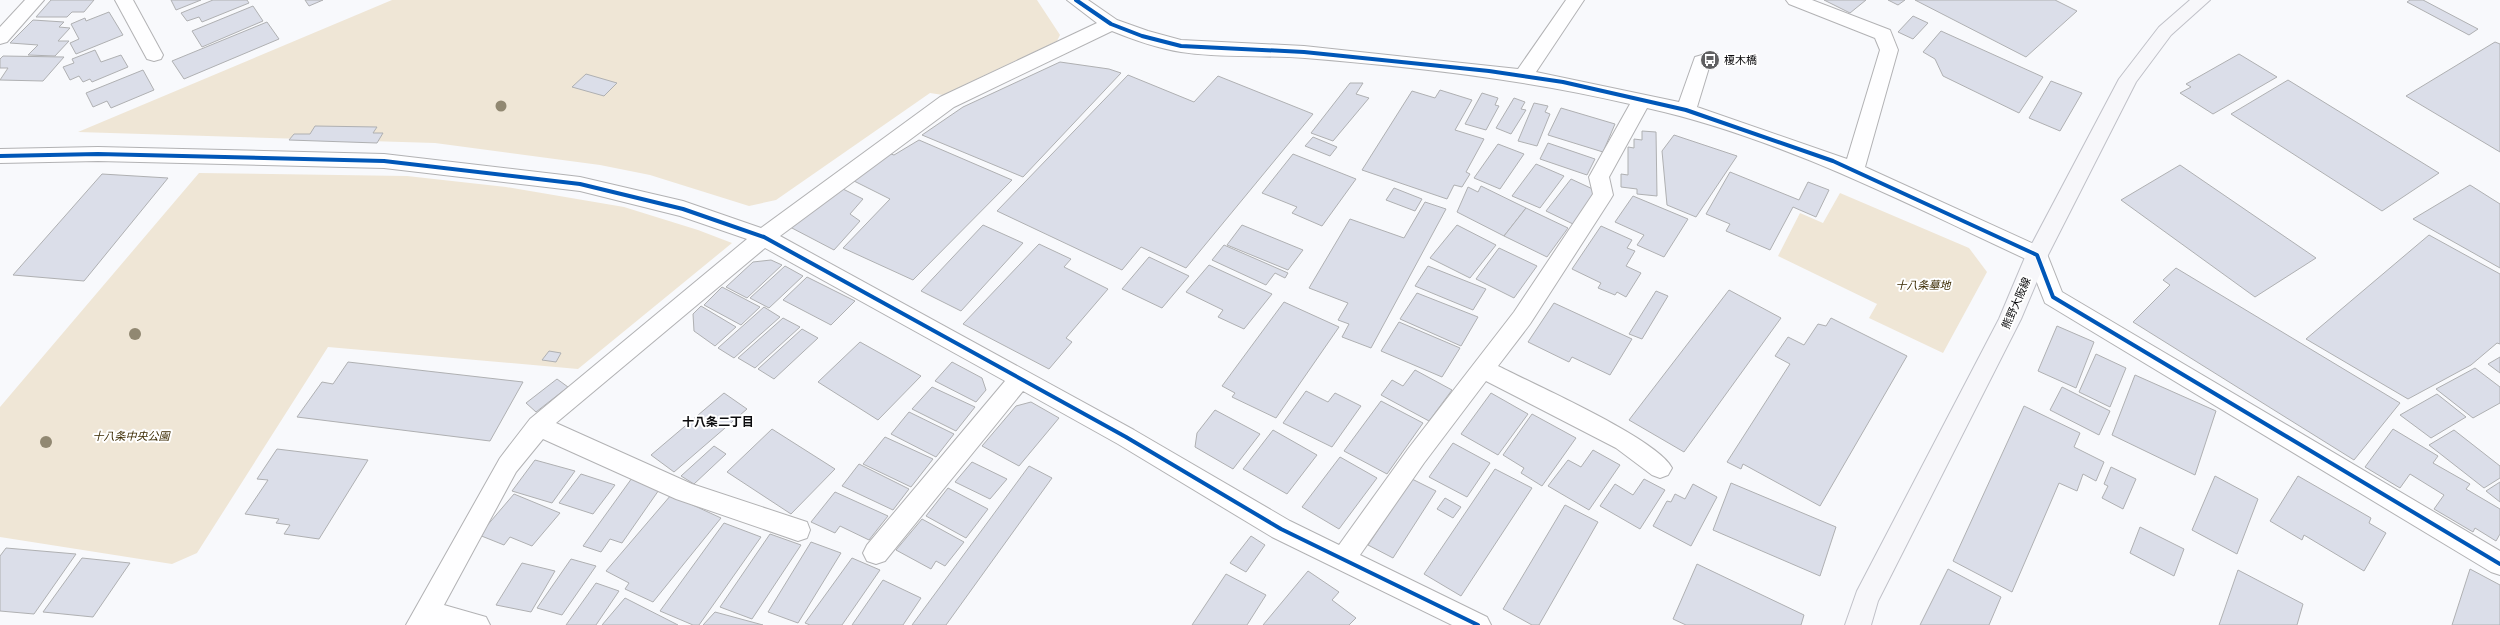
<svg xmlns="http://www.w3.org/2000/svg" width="2500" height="625" font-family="'Crimson Pro','Noto Sans JP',serif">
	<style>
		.green { fill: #efe6d6 }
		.building { fill: #dbdee9; stroke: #afb0b2 }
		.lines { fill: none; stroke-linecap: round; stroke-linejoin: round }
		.minor-casing { stroke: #b2b2b4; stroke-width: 2 }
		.major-casing { stroke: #c0c1c8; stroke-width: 2 }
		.minor { fill: #fefeff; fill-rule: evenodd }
		.major { fill: #f7f7fa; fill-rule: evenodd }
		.cycleway-casing { stroke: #fff; stroke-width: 6 }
		.cycleway { stroke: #0057b8; stroke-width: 4 }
		.tree { fill: #918872 }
		.labels { text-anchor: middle; stroke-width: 4; stroke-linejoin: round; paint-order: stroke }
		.poi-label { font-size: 11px; fill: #0c0c0e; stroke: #fff; text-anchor: start }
		.park-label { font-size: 11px; font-style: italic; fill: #3c2b02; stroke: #fff }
		.street-label { font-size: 11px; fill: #0c0c0e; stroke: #fff }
		.neighbourhood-label { font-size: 12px; font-weight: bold; fill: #0c0c0e; stroke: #fff }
	</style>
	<rect width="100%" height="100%" fill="#f8f9fc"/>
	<g class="green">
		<path d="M392,0H1037L1060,35L1057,41L943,95L930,93L776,200L749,206L650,175L600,165L435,143L78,132Z"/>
		<path d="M199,173L407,176L506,187L624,207L698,230L732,243L578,369L328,347L197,553L172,564L0,537V407Z"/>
		<path d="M1840,193L1969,248L1987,272L1943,353L1869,318L1877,304L1778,256L1800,213L1823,223Z"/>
	</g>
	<g class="building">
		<path d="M51,0H94L84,12H72L67,17H36Z"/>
		<path d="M171,0H201L176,10Z"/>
		<path d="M213,0H247L249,3L202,22L199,17L187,21L181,13Z"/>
		<path d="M305,0H323L309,6Z"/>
		<path d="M1824,0H1866L1850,13Z"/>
		<path d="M1888,0H1905L1898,5Z"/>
		<path d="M1915,0H2055L2077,11L2026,57Z"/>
		<path d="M2410,0H2423L2478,29L2469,35L2407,2Z"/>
		<path d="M253,6L263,21L202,47L192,31Z"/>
		<path d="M109,12L123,35L76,54L70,43L79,39L71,24L85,18L86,21Z"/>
		<path d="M1913,16L1928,23L1913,39L1898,32Z"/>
		<path d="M33,20L64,22L59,27L70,28L58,41H69L55,56L28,55L38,45L10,43Z"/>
		<path d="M267,22L279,39L184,79L172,61Z"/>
		<path d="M1941,31L2043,77L2019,113L1943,76L1935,59L1923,52Z"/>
		<path d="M2495,42L2500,44V152L2406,96Z"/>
		<path d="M95,50L101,62L121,55L128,67L92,82L90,79L83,82L79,76L70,80L63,67L74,63L72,59Z"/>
		<path d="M2239,54L2277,77L2213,114L2180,93L2191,87L2186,84Z"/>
		<path d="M3,56L64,57L43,81L0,80L8,68H0V59Z"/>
		<path d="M1060,62L1109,69L1121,73L1023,177L922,135L963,107Z"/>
		<path d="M143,70L154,90L111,108L107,101L93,107L86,93Z"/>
		<path d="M586,74L617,83L604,96L572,87Z"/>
		<path d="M1128,75L1194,102L1218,76L1313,114L1186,268L1141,247L1122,270L997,211Z"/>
		<path d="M2288,80L2439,173L2382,211L2231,114Z"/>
		<path d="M2051,81L2082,93L2060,131L2029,118Z"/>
		<path d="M1350,83H1363L1356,94L1369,98L1333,141L1311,133Z"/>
		<path d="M1440,90L1472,100L1455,130L1484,139L1466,172L1470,174L1462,187L1454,185L1447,199L1362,170L1412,91L1435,98Z"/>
		<path d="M1482,93L1498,98L1495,105L1499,106L1486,130L1465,124Z"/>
		<path d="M1514,98L1525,102L1521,109L1526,110L1511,134L1496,128Z"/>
		<path d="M1534,103L1548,106L1545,112L1550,114L1537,146L1518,141Z"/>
		<path d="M1561,108L1615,124L1603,152L1548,135Z"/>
		<path d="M315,126L377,127L373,133H383L377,143L289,140L294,134H310Z"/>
		<path d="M1642,131L1656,132L1657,196L1637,194V189L1621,187V174L1628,175V147L1634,148V139L1642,140Z"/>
		<path d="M1674,135L1737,156L1696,217L1667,205L1662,151Z"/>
		<path d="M1313,137L1337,147L1330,156L1305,146Z"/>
		<path d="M919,140L1012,180L913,280L843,248L890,199L850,179L888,153L894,155Z"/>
		<path d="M1548,143L1595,159L1587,175L1540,159Z"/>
		<path d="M1498,144L1524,154L1500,189L1474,178Z"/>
		<path d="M1293,154L1356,179L1322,226L1292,213L1297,207L1262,193Z"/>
		<path d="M1536,164L1564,176L1540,208L1512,196Z"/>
		<path d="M2180,165L2316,258L2255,297L2121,200Z"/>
		<path d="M1730,172L1799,200L1808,182L1829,190L1816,217L1793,207L1770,250L1726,231L1730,224L1706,214Z"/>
		<path d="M102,174L168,178L84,281L13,275Z"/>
		<path d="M1571,179L1597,191L1573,224L1546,211Z"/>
		<path d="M2470,185L2500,204V268L2413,219Z"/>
		<path d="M1481,186L1526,208L1504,236L1457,212L1468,187L1478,192Z"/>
		<path d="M839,187L863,199L850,214L860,221L834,250L790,227Z"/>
		<path d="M1394,188L1422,199L1415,211L1386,200Z"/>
		<path d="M1633,196L1688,219L1664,257L1637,245L1644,235L1615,222Z"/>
		<path d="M1425,202L1446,209L1371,348L1342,337L1349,324L1338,320L1348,303L1309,288L1350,219L1404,238Z"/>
		<path d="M1526,208L1568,228L1547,257L1504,236Z"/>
		<path d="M983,225L1023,243L961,311L921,291Z"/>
		<path d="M1242,225L1303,250L1288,270L1227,245Z"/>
		<path d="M1457,225L1496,245L1470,278L1430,258Z"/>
		<path d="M1601,226L1632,240L1627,248L1635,251L1626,266L1641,273L1626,297L1617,292L1615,295L1598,288L1601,283L1572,269Z"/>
		<path d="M2429,235L2500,274V344L2497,343L2471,365L2408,399L2306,339Z"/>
		<path d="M1039,244L1071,259L1064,267L1108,289L1066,338L1072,342L1049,369L963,324Z"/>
		<path d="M1224,245L1288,273L1285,278L1275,273L1266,285L1212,260Z"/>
		<path d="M1499,248L1537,266L1514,298L1476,279Z"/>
		<path d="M1149,257L1189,276L1162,308L1122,289Z"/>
		<path d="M771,260L782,265L747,298L726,287L753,262Z"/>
		<path d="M1209,265L1272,294L1244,329L1218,317L1223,310L1186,292Z"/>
		<path d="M785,266L803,276L769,308L750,298Z"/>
		<path d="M1428,266L1486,289L1473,310L1415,286Z"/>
		<path d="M2176,268L2400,403L2354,460L2133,322L2170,285L2163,280Z"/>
		<path d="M807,277L855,301L831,325L783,300Z"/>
		<path d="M722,287L760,307L741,325L704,305Z"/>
		<path d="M1729,290L1781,318L1684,452L1629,420Z"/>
		<path d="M1656,291L1668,296L1642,339L1629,334Z"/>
		<path d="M1417,293L1478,317L1461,346L1400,319Z"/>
		<path d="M1284,302L1339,327L1276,418L1232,397L1235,393L1222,386Z"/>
		<path d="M1554,303L1632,339L1610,375L1572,357L1569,362L1528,342Z"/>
		<path d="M701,306L736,327L715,346L694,331L693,314Z"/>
		<path d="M764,307L780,317L734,358L718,348Z"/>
		<path d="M783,318L800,327L755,368L738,358Z"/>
		<path d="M1831,318L1907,356L1820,506L1743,464L1741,469L1727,462L1790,364L1775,356L1788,337L1804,345L1818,324L1826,326Z"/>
		<path d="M1399,322L1460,348L1442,377L1381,351Z"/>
		<path d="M2057,326L2094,342L2076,388L2038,371Z"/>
		<path d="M802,329L818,338L774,379L758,369Z"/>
		<path d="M860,342L921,376L878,420L818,382Z"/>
		<path d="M549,351L561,353L556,362L542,360Z"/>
		<path d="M2096,354L2126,368L2110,407L2079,392Z"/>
		<path d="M2500,357V373L2488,364Z"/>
		<path d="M348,362L523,382L490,441L297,417L322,382L333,384Z"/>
		<path d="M952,362L982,378L986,390L976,402L935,381Z"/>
		<path d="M2475,368L2500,387V403L2473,418L2436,389Z"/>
		<path d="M1415,370L1452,390L1429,421L1381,395L1392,380L1403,386Z"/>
		<path d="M2135,375L2216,411L2195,475L2112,435Z"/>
		<path d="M557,379L568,387L536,412L526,403Z"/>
		<path d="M932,387L975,407L956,431L912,409Z"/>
		<path d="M2062,387L2110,411L2099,435L2050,410Z"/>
		<path d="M1306,391L1328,402L1335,393L1361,406L1332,447L1283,423Z"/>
		<path d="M724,393L747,409L674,472L651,455Z"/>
		<path d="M1491,393L1528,414L1498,455L1461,434Z"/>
		<path d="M2437,394L2466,417L2431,438L2400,415Z"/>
		<path d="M1381,401L1423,423L1387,474L1344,451Z"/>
		<path d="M1031,402L1059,418L1019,466L982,446L1016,406Z"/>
		<path d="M2024,406L2080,433L2074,447L2104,462L2096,481L2083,474L2077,491L2059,483L2012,592L1953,561Z"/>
		<path d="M1215,410L1260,434L1233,469L1195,447L1197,433Z"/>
		<path d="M909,412L954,434L936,457L891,434Z"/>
		<path d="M1532,414L1576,438L1542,486L1521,473L1524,468L1503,455Z"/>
		<path d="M772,429L835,469L791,514L727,472Z"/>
		<path d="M2393,429L2438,456L2433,463L2470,484L2466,489L2500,509V534L2496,541L2475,528L2473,532L2434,509L2444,495L2410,474L2400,488L2365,467Z"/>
		<path d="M1273,430L1317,455L1287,494L1243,469Z"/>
		<path d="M2454,430L2500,466V478L2484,488L2429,445Z"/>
		<path d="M885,437L933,459L911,487L863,464Z"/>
		<path d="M1453,443L1490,463L1467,497L1429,477Z"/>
		<path d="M714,446L726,454L694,484L681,476Z"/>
		<path d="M277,449L368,460L319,539L284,534L290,525L276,523L279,519L245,514L268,480L257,479Z"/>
		<path d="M1593,450L1620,465L1589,510L1548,486L1568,460L1581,467Z"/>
		<path d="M1340,457L1377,478L1339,529L1302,507Z"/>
		<path d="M535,460L575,471L552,503L512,491Z"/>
		<path d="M972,462L1007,479L990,499L955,482Z"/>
		<path d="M859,464L909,489L893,510L842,486Z"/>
		<path d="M1029,466L1052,478L946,625H912Z"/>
		<path d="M2111,467L2136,479L2123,509L2102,498L2108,486L2104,484Z"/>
		<path d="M1495,469L1532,488L1461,596L1424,574Z"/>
		<path d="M581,474L615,485L593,514L559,503Z"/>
		<path d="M2215,476L2258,499L2237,554L2192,530Z"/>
		<path d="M2298,476L2371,518L2369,523L2386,533L2364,571L2304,535L2302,540L2270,521Z"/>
		<path d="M632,478L661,487L622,543L610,539L601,552L583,546Z"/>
		<path d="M1412,479L1436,491L1393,558L1368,545Z"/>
		<path d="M1644,479L1665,490L1640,529L1600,506L1615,484L1633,495Z"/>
		<path d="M2500,482V502L2486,491Z"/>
		<path d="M1731,483L1836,527L1820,576L1713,530Z"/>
		<path d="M1693,484L1717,497L1691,546L1653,526L1667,501L1671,502L1675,494L1685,499Z"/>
		<path d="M948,488L988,509L966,538L926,516Z"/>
		<path d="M835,492L888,516L869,540L840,526L835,533L811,522Z"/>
		<path d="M514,494L560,513L532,546L510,537L504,545L479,535Z"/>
		<path d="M671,495L721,518L653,602L625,589L629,583L606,571Z"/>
		<path d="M1445,498L1461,507L1453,518L1437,509Z"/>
		<path d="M1565,505L1598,522L1539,625H1532L1503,609Z"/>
		<path d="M922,519L964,542L945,566L936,561L931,569L896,550Z"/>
		<path d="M724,523L761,537L699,625H693L660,611Z"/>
		<path d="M2140,527L2184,549L2174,576L2130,553Z"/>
		<path d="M770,534L801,545L752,619L720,607Z"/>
		<path d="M1251,536L1265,545L1246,572L1230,563Z"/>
		<path d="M811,542L841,553L798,623L768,612Z"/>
		<path d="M6,548L76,554L34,614L0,611V556Z"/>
		<path d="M82,558L130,563L93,617L43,612Z"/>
		<path d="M852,558L880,570L842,625H810L805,623Z"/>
		<path d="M571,559L596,566L562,615L537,608Z"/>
		<path d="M522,563L555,571L531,612L496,605Z"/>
		<path d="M1697,564L1804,615L1801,625H1686L1673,619Z"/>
		<path d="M1948,569L2001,597L1989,625H1920Z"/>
		<path d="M2470,569L2500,585V625H2452Z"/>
		<path d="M2238,570L2303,604L2297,625H2219Z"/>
		<path d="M1308,571L1339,592L1332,600L1356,618L1349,625H1263Z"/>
		<path d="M1226,574L1266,595L1247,625H1192Z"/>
		<path d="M883,580L921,598L903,625H852Z"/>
		<path d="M596,583L619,591L596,625H566Z"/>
		<path d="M625,598L678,625H602Z"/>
		<path d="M715,612L763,625H703Z"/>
	</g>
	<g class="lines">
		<g class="minor-casing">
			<g id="minor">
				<path d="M25,0H44L7,42L0,44V27Z"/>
				<path d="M115,0H133L163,55L161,59L154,61L147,59Z"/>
				<path d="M1067,0H1088L1117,20L1148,31L1181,40L1304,46L1518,69L1566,0H1584L1536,72L1679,102L1695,57L1702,55L1709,57L1711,61L1697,107L1847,159L1880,50L1875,38L1789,4L1786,0H1812L1890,30L1898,50L1865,167L2045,249L2062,292L2500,551V575L2491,572L2045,303L2028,260C1905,203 1781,138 1647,108L1609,177L1613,195L1610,200L1530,324L1498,366C1533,384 1658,439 1672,468L1668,475L1660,478L1652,475L1616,448L1486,381L1424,463L1360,555L1487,617L1491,625H1452L1272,537L1118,444L1023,391L885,561L876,564L867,561L863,553L867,545L1005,381L765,248L556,423L692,484L807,522L810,530L807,538L798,541L676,499L543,439L516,472L444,605L486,617L490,625H406L500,458L530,419L747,239L680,216L580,191L384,168L98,161L0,163V149L98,147L384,154L580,177L683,201L761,228L940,97L1097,23ZM1112,31C1134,40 1157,48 1181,52C1221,58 1264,55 1305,58C1414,67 1523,79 1630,104L1589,177L1593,194L1514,312L1408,449L1339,545L1290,521L1134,430L780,236L954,107Z"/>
			</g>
		</g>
		<g class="major-casing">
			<path id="major" d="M2190,0H2210L2171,35L2136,82L2048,255L2021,319L1878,601L1871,625H1845L1857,591L1999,319L2026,255L2119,79L2159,27Z"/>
		</g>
		<use href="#minor" class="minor"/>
		<use href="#major" class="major"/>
		<g class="cycleway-casing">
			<g id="cycleway">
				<path d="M1076,0L1111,24L1142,36L1181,46L1304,52L1489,71L1563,82L1686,110L1833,161L2037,255L2053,297L2500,564"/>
				<path d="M0,156L98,154L384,161L580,184L683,209L764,237L1126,437L1281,529L1478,625"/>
			</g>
		</g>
		<use href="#cycleway" class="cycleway"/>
	</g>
	<g class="tree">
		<circle cx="501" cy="106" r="5.5"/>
		<circle cx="135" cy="334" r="6"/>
		<circle cx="46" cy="442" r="6"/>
	</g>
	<defs>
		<g id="bus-disc" transform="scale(1)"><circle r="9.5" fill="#5f5f61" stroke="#fff"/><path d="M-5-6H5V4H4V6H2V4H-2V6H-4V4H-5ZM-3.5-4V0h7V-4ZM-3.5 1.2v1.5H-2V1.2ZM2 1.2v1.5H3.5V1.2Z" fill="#fff"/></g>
	</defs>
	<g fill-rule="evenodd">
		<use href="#bus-disc" x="1710" y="60"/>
	</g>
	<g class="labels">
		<g class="poi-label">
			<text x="1724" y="64">榎木橋</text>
		</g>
		<g class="park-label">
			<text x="1923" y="289">十八条墓地</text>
			<text x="131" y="440">十八条中央公園</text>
		</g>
		<g class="street-label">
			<text transform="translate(2016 303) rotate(-66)" y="4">熊野大阪線</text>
		</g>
		<g class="neighbourhood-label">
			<text x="718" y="426">十八条二丁目</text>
		</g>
	</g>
</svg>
